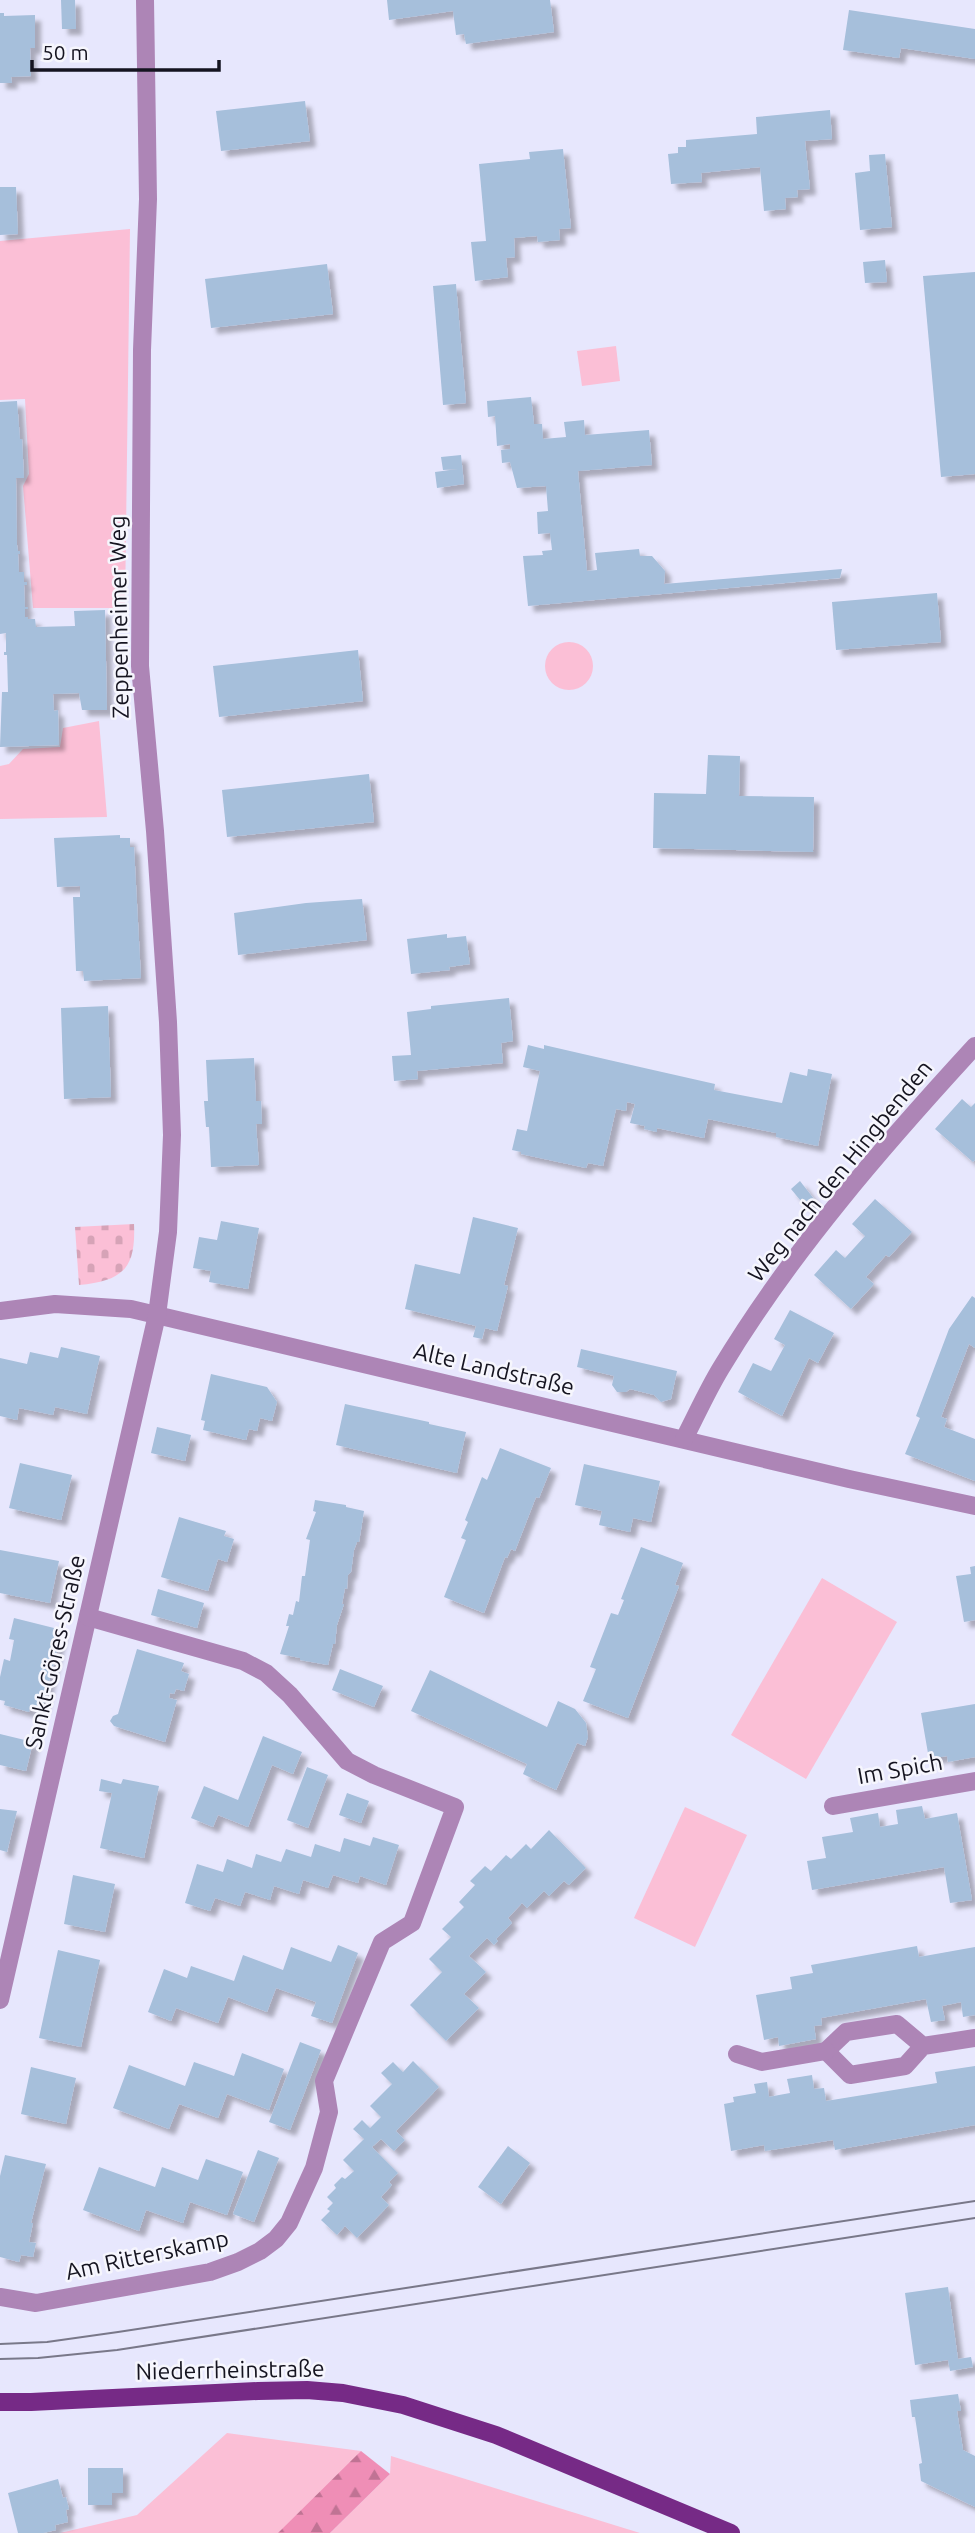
<svg xmlns="http://www.w3.org/2000/svg" width="975" height="2533" font-family="Ubuntu,sans-serif">
	<style>
		.green { fill: #fbbfd6 }
		.forest { fill: url(#forest-firs) }
		.cemetery { fill: url(#cemetery-stones) }
		.building { fill: #a6bfdb; filter: url(#shadow) }
		.lines { fill: none; stroke-linecap: round; stroke-linejoin: round }
		.minor { stroke: #ad85b6; stroke-width: 18 }
		.major { stroke: #762a86; stroke-width: 18 }
		.tram { stroke: #797889; stroke-width: 2 }
		.labels { text-anchor: middle; stroke-width: 5; stroke-linejoin: round; paint-order: stroke }
		.street-label { font-size: 23px; fill: #151420; stroke: #f6f6fd }
	</style>
	<defs>
		<pattern id="forest-firs" width="22" height="20" patternUnits="userSpaceOnUse" patternTransform="scale(1.75)"><rect width="22" height="20" fill="#ef8eb6"/><path d="M5 1l3.5 6h-7zM16 11l3.5 6h-7z" fill="#c07394"/></pattern>
		<pattern id="cemetery-stones" width="16" height="16" patternUnits="userSpaceOnUse" patternTransform="scale(1.75)"><rect width="16" height="16" fill="#fbbfd6"/><path d="M2 7V4a2 2 0 0 1 4 0v3zM10 15v-3a2 2 0 0 1 4 0v3z" fill="#d6a3b7"/></pattern>
		<filter id="shadow"><feDropShadow dx="6" dy="6" stdDeviation="2" flood-color="#0004"/></filter>
	</defs>
	<rect width="100%" height="100%" fill="#e7e7fd"/>
	<g class="green">
		<path d="M130,229L125,608H33L23,486L29,474L25,399L0,400V241Z"/>
		<path d="M616,346L620,381L582,386L577,351Z"/>
		<circle cx="569" cy="666" r="24"/>
		<path d="M99,721L107,817L0,819V766L9,764L23,749L60,747L63,728Z"/>
		<path d="M822,1578L897,1622L806,1779L731,1735Z"/>
		<path d="M685,1807L747,1835L695,1947L634,1918Z"/>
		<path d="M227,2433L361,2451L322,2507L290,2533H60L137,2515Z"/>
		<path d="M391,2456L640,2533H330L390,2474Z"/>
	</g>
	<path class="forest" d="M361,2451L390,2474L330,2533H278Z"/>
	<path class="cemetery" d="M134,1224C136,1268 123,1281 79,1285L75,1227Z"/>
	<g class="building">
		<path d="M61,0H75L76,29H62Z"/>
		<path d="M387,0H550L554,32L466,44L464,34L456,35L453,11L389,20Z"/>
		<path d="M849,10L975,29V59L901,48L899,58L843,50Z"/>
		<path d="M0,13H4V16L35,15V48H30L31,76L11,77L12,83H0Z"/>
		<path d="M305,101L310,141L221,151L216,111Z"/>
		<path d="M830,110L832,139L805,141L810,189L797,190L798,197L785,198L786,209L764,211L760,167L701,173L702,182L671,184L668,154L678,153V147H686V140L757,134L756,117Z"/>
		<path d="M563,149L571,228L559,229L560,240L538,242L537,236L514,238L515,257L506,258L508,277L475,281L471,242L486,241L479,164L530,159L529,152Z"/>
		<path d="M885,154L892,227L860,230L855,173L870,171L869,155Z"/>
		<path d="M0,187H16L18,234L0,235Z"/>
		<path d="M885,260L887,282L865,283L863,262Z"/>
		<path d="M327,264L333,314L211,328L205,279Z"/>
		<path d="M975,272V474L941,477L923,276Z"/>
		<path d="M456,284L466,403L443,405L433,286Z"/>
		<path d="M531,397L534,424H542L543,439L566,437L564,422L584,420L585,435L649,430L652,465L578,471L587,571L597,570L595,553L639,549L640,556H652L665,571L664,584L842,569L840,578L528,606L523,556L543,555L542,551L552,550L550,533L538,534L537,512L548,511L546,486L517,488L510,462L502,463L501,450L510,449V444L497,446L495,416L488,417L487,401Z"/>
		<path d="M17,401L20,439H22L24,478H16L17,545L18,551H20V554H18L19,572H24V582H27V585H24L25,607H28V609H25V617H28V619H35L36,627L75,626L74,611L105,610L107,710H82L79,693L53,694L54,711L58,710L59,745L0,747L2,692H8L7,655H4V652H6V633L0,634V402Z"/>
		<path d="M461,455L464,484L437,488L435,472L458,469L443,470L441,457Z"/>
		<path d="M937,593L941,642L836,650L832,602Z"/>
		<path d="M358,650L363,701L219,717L213,666Z"/>
		<path d="M708,755L740,756L739,796L814,797L813,852L653,848L654,793L706,794Z"/>
		<path d="M369,774L374,822L227,837L222,790Z"/>
		<path d="M120,835V838H130V847H134L141,978L84,981L83,971H76L73,897H80V886L57,887L54,838Z"/>
		<path d="M362,899L367,940L238,955L234,913L306,903Z"/>
		<path d="M447,934V938L466,936L470,964L449,967L450,970L411,974L407,939Z"/>
		<path d="M509,998L513,1041L501,1043L503,1063L417,1071L418,1079L394,1081L392,1056L411,1055L407,1012L431,1009V1006Z"/>
		<path d="M108,1006L111,1097L64,1099L61,1008Z"/>
		<path d="M528,1045L544,1049V1045L609,1060L715,1084L714,1090L782,1103L790,1072L807,1076L808,1069L832,1074L818,1146L776,1137V1133L708,1119L704,1138L657,1128V1132L644,1129L645,1126L630,1123L635,1104L627,1102L626,1111L616,1109L603,1166L588,1163L586,1168L521,1154V1152L512,1150L517,1129L527,1131L540,1071L523,1067Z"/>
		<path d="M254,1058L256,1101H261L262,1124H256L259,1165L211,1167L209,1127H206L204,1101H208L206,1060Z"/>
		<path d="M962,1099L971,1107L975,1103V1160L973,1162L935,1129Z"/>
		<path d="M800,1181L814,1199L805,1206L791,1189Z"/>
		<path d="M875,1199L912,1232L889,1257L886,1255L866,1277L874,1284L851,1309L814,1275L836,1250L845,1258L865,1236L852,1224Z"/>
		<path d="M473,1217L518,1228L504,1285L508,1286L497,1331L485,1328L482,1339L473,1337L476,1326L405,1309L415,1264L460,1274Z"/>
		<path d="M221,1221L259,1228L248,1289L209,1282L211,1271L193,1268L199,1237L217,1240Z"/>
		<path d="M972,1296L975,1298V1348L969,1344L941,1417L947,1419L944,1427L975,1439V1481L905,1454L920,1418L916,1416L949,1329Z"/>
		<path d="M790,1310L834,1333L818,1363L809,1358L782,1416L738,1392L753,1363L771,1371L785,1345L774,1339Z"/>
		<path d="M61,1347L100,1356L87,1414L55,1407L53,1415L19,1408L17,1420L0,1416V1358L27,1364L30,1352L58,1358Z"/>
		<path d="M581,1349L677,1371L671,1399L661,1402L654,1395L630,1389L626,1392H617L612,1385L614,1376L577,1367Z"/>
		<path d="M211,1374L267,1387L277,1402L272,1421L260,1418L257,1431L249,1429L246,1440L203,1430L205,1421L201,1420Z"/>
		<path d="M345,1404L429,1422V1424L466,1432L457,1473L336,1445Z"/>
		<path d="M157,1427L191,1435L185,1461L151,1453Z"/>
		<path d="M500,1448L551,1468L539,1498L536,1497L515,1551L511,1549L507,1558L505,1557L484,1613L444,1597L466,1540L461,1538L468,1522L465,1520L482,1477L487,1480Z"/>
		<path d="M20,1463L72,1475L61,1520L9,1508Z"/>
		<path d="M584,1464L660,1481L651,1522L633,1518L630,1532L599,1525L602,1511L575,1505Z"/>
		<path d="M315,1500L346,1505V1507L364,1511L359,1542H357L354,1550L351,1572L348,1575L347,1589L345,1588L342,1604H344L337,1625L335,1644H333L328,1665L300,1660V1658L280,1654L289,1626H286L289,1614L293,1615L296,1601L299,1602L302,1576H305L310,1540L306,1539L316,1512L313,1511Z"/>
		<path d="M179,1517L226,1531L224,1536L234,1539L227,1562L218,1559L208,1591L161,1577Z"/>
		<path d="M641,1547L683,1563L675,1585L679,1586L628,1718L583,1701L596,1669L590,1667L611,1613L618,1615L624,1600L621,1599Z"/>
		<path d="M0,1550L59,1561L50,1603L0,1593Z"/>
		<path d="M975,1566V1620L964,1622L956,1576L971,1574L970,1567Z"/>
		<path d="M158,1589L204,1603L197,1628L151,1615Z"/>
		<path d="M14,1618L62,1630L42,1710L30,1707L29,1712L4,1705L5,1701L0,1700V1677L4,1659L10,1661L14,1640L9,1639Z"/>
		<path d="M137,1649L184,1663L181,1671L189,1674L184,1691L176,1689L174,1694L170,1693L169,1698L177,1700L165,1742L114,1726L110,1721L113,1716L118,1714Z"/>
		<path d="M340,1669L383,1686L374,1707L332,1690Z"/>
		<path d="M430,1670L547,1727L558,1701L575,1709L586,1723L588,1737L585,1746L577,1743L556,1790L523,1774L527,1764L411,1711Z"/>
		<path d="M975,1704V1757L948,1762L947,1756L929,1759L921,1713Z"/>
		<path d="M0,1734L33,1742L26,1771L0,1765Z"/>
		<path d="M263,1736L302,1752L293,1774L272,1765L248,1827L218,1815L213,1827L191,1818L204,1786L238,1800Z"/>
		<path d="M307,1767L328,1775L308,1828L287,1820Z"/>
		<path d="M101,1779L121,1784L123,1779L159,1786L144,1858L100,1848L112,1793L99,1791Z"/>
		<path d="M347,1793L369,1801L361,1823L339,1815Z"/>
		<path d="M922,1806L925,1819L957,1813L972,1900L950,1903L944,1867L812,1890L807,1861L826,1858L822,1837L853,1832L850,1818L878,1813L880,1827L898,1824L896,1810Z"/>
		<path d="M0,1809L17,1811L7,1852L0,1850Z"/>
		<path d="M549,1830L586,1868L569,1885L564,1881L549,1896L544,1891L527,1908L522,1903L508,1918L512,1923L496,1939L498,1941L494,1945L487,1938L469,1956L486,1972L464,1994L479,2008L446,2041L410,2005L442,1972L429,1959L451,1937L442,1929L464,1907L459,1902L475,1885L470,1881L485,1866L491,1871L506,1855L511,1859L526,1844L531,1849Z"/>
		<path d="M373,1837L399,1845L386,1885L360,1876L358,1883L333,1875L328,1888L303,1880L299,1894L274,1886L270,1900L245,1892L240,1906L215,1898L210,1911L185,1903L197,1864L223,1872L227,1859L252,1868L256,1854L281,1862L286,1849L311,1857L315,1844L340,1852L344,1838L370,1846Z"/>
		<path d="M73,1875L115,1884L105,1932L64,1924Z"/>
		<path d="M338,1945L358,1953L332,2023L311,2016L316,2002L276,1988L267,2012L228,1997L218,2023L176,2008L171,2021L148,2012L164,1969L187,1978L191,1966L234,1981L243,1955L283,1970L291,1947L331,1962Z"/>
		<path d="M917,1946L919,1957L975,1947V2015L963,2017L961,2002L942,2006L945,2020L931,2022L926,1999L821,2018L822,2025L814,2026L816,2039L779,2046L778,2037L764,2040L756,1995L792,1989L790,1977L813,1973L811,1965Z"/>
		<path d="M58,1950L100,1960L81,2047L39,2038Z"/>
		<path d="M300,2042L321,2050L290,2130L269,2122Z"/>
		<path d="M242,2053L284,2069L269,2110L227,2094L218,2118L179,2104L169,2129L113,2108L129,2065L185,2086L194,2062L234,2076Z"/>
		<path d="M413,2061L439,2087L396,2131L405,2140L394,2151L381,2139L372,2147L398,2173L389,2182L392,2185L381,2197L389,2205L357,2238L345,2226L337,2235L321,2220L330,2211L327,2209L333,2203L327,2197L336,2188L334,2185L342,2177L345,2179L354,2171L343,2160L364,2139L353,2129L362,2120L370,2128L381,2117L370,2106L392,2084L381,2073L393,2062L403,2072Z"/>
		<path d="M975,2066V2125L835,2150L833,2140L765,2151L764,2145L731,2151L724,2104L734,2102L733,2097L756,2093L754,2084L767,2082L769,2097L779,2095L790,2093L787,2079L812,2075L814,2089L824,2088L826,2101L937,2083L935,2072Z"/>
		<path d="M31,2067L76,2078L66,2124L21,2114Z"/>
		<path d="M508,2146L530,2163L501,2204L478,2187Z"/>
		<path d="M258,2150L279,2158L254,2222L233,2214Z"/>
		<path d="M5,2155L46,2164L31,2223H33L29,2242L36,2243L33,2257L21,2255L19,2262L0,2257V2176Z"/>
		<path d="M206,2159L243,2172L227,2215L190,2202L183,2223L146,2210L139,2231L83,2210L99,2167L155,2187L162,2167L198,2180Z"/>
		<path d="M948,2287L958,2359L971,2357L973,2367L950,2371L948,2360L915,2365L905,2293Z"/>
		<path d="M958,2394L961,2411H957L963,2450L975,2456V2507L921,2481L919,2464L922,2463L915,2417H912L910,2400Z"/>
		<path d="M88,2468H123V2493H112V2505H88Z"/>
		<path d="M58,2479L63,2498L66,2497L69,2509L66,2510L68,2522L55,2525L56,2530L43,2533H18L8,2493Z"/>
	</g>
	<g class="lines">
		<g class="minor">
			<path d="M0,1311L55,1304L131,1309L849,1479L975,1506"/>
			<path d="M684,1439C696,1416 707,1391 721,1368C790,1253 884,1145 975,1046"/>
			<path d="M833,1806L975,1781"/>
			<path d="M0,2000L157,1315L168,1232L172,1135L168,1022L155,831L140,666L142,350L148,199L145,0"/>
			<path d="M923,2046L897,2024L846,2032L826,2051L850,2075L905,2066L923,2046L975,2038"/>
			<path d="M737,2054L762,2062L826,2051"/>
			<path d="M0,2297L36,2303L210,2272L238,2262L260,2251L276,2239L289,2223L314,2168L329,2112L324,2081L382,1942L412,1923L455,1807L374,1775L347,1761L290,1695L266,1673L243,1661L88,1617"/>
		</g>
		<path class="major" d="M0,2402H31L258,2391L307,2390L343,2393L403,2405L496,2435L731,2533"/>
		<g class="tram">
			<path d="M0,2344L47,2342L118,2332L975,2201"/>
			<path d="M0,2359L38,2358L117,2350L975,2218"/>
		</g>
	</g>
	<g class="labels">
		<g class="street-label">
			<text transform="translate(119 617) rotate(-91)" y="8">Zeppenheimer Weg</text>
			<text transform="translate(840 1171) rotate(-51)" y="8">Weg nach den Hingbenden</text>
			<text transform="translate(494 1369) rotate(13)" y="8">Alte Landstraße</text>
			<text transform="translate(55 1652) rotate(-77)" y="8">Sankt-Göres-Straße</text>
			<text transform="translate(900 1769) rotate(-10)" y="8">Im Spich</text>
			<text transform="translate(147 2255) rotate(-12)" y="8">Am Ritterskamp</text>
			<text transform="translate(230 2370) rotate(-1)" y="8">Niederrheinstraße</text>
		</g>
	</g>
	<path d="M32 60v10h187v-10" fill="none" stroke="#151420" stroke-width="3.5"/>
	<text x="42" y="60" font-size="21" fill="#151420" stroke="#f6f6fd" stroke-width="5" paint-order="stroke">50 m</text>
</svg>
